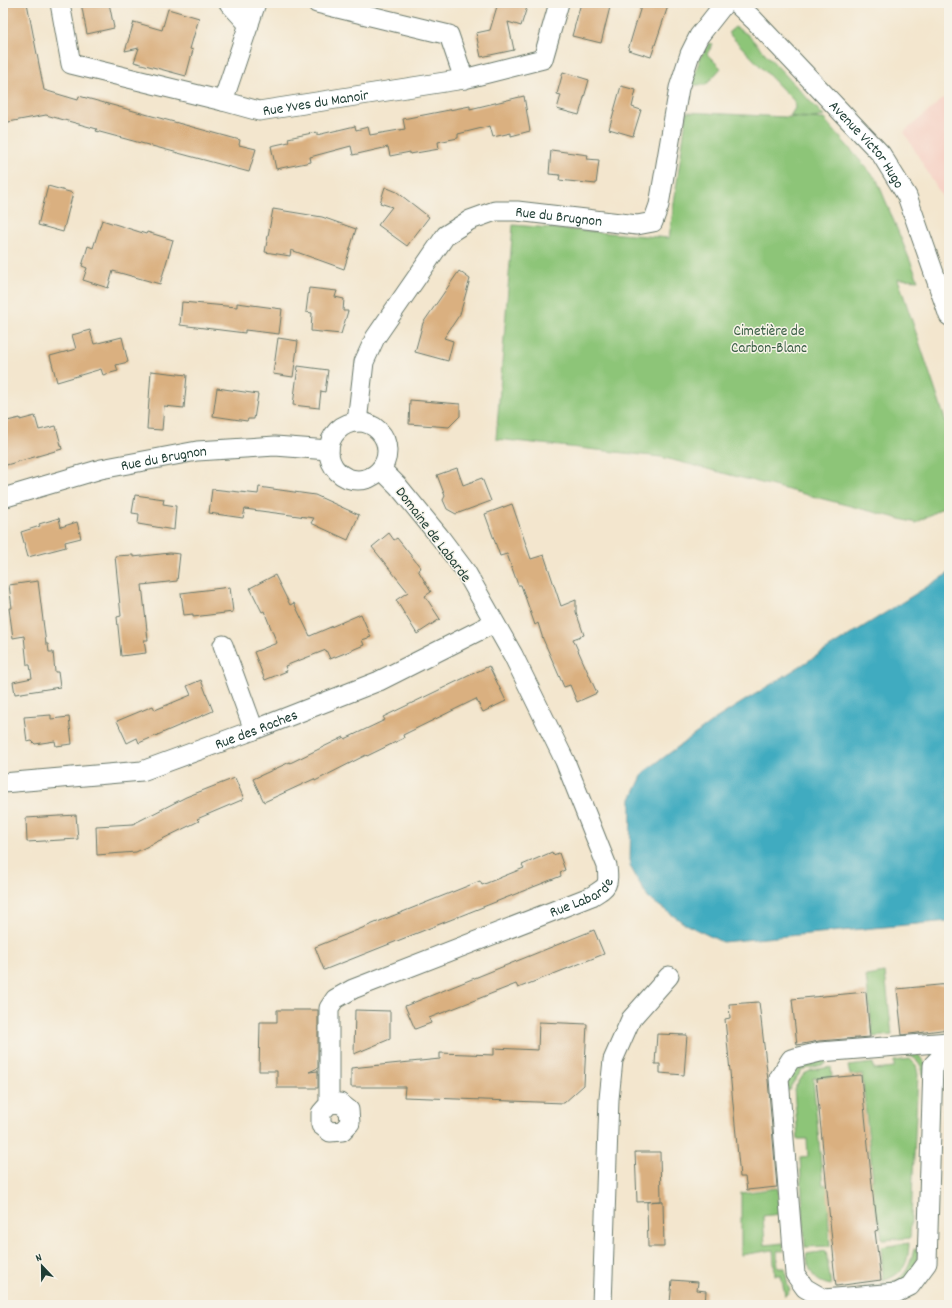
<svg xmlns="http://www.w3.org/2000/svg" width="952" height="1308" font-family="Dekko,sans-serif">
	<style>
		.built { fill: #f6d1c5 }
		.green { fill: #8dc578; stroke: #568156 }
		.water { fill: #40abc0; stroke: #30747a }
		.building { fill: #dab080 }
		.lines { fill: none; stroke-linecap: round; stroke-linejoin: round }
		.minor-casing { stroke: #69786a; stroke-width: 21 }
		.minor { stroke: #fff; stroke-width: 19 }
		.labels { text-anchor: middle; stroke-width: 3; stroke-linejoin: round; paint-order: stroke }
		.street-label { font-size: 15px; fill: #1f3d34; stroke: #f7f3e8 }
		.park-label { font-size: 15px; fill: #3a5f45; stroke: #f7f3e8 }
	</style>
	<rect width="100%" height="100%" fill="#f7f3e8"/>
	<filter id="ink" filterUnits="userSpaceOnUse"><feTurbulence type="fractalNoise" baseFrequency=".025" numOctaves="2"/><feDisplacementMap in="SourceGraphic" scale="8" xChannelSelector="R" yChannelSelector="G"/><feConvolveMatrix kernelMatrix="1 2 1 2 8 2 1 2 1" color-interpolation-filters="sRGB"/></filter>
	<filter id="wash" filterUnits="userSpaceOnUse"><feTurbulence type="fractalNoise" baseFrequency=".012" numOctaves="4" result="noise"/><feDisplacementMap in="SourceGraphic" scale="16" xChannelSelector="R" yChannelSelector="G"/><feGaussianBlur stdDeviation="0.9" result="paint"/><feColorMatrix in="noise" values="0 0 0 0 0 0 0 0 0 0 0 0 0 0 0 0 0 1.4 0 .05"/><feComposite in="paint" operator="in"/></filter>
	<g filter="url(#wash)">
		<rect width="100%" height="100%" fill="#f3e6ce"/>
		<path class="built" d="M949,94V215L944,200L904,132Z"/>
		<g class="green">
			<path d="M735,27L747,34L824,116L813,118L790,116L795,108L794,101L728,33Z"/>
			<path d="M709,43L713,44L707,54L721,68L706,85H691L701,56Z"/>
			<path d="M687,112L824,119L877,180L918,280L898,279L949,431V504L916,523L661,457L496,439L513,225L669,238Z"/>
			<path d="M885,973L892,1035L873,1037L866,976Z"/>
			<path d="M916,1052L926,1065L928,1076L923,1075C922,1064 916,1057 905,1054Z"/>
			<path d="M826,1057V1064L802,1070L791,1086L790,1090L784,1091L787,1083L796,1066Z"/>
			<path d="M910,1059L916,1065L918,1074L910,1238L882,1240L880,1222H878L875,1205L828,1210L830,1246L805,1247L800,1158L808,1157L807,1139H798L794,1089L804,1074L812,1070L831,1067L832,1077L813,1078L823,1185L873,1179L862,1074L850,1075L848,1066L873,1063L874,1070L894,1068V1061Z"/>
			<path d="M778,1188L780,1214L763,1216L765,1245L783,1243L784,1251L777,1252L778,1268H785L788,1286L790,1290L785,1296L781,1275H775L773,1250L741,1255V1193Z"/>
			<path d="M909,1243C908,1265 904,1273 883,1281L881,1247Z"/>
			<path d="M914,1249L919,1250L915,1269L903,1284L864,1287C895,1283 906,1283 914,1249Z"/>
			<path d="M826,1251L831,1285C813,1282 809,1271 806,1254Z"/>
		</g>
		<path class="water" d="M949,573V921L722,942L685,924L648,898L630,866L631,799L644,772L717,718Z"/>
		<g id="blocks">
			<g class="building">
				<path d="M3,3H27L44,90L78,100L79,96L240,140L239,145L256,149L249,172L96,131L97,129L46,115L3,123Z"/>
				<path d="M81,3H109L114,28L87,34Z"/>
				<path d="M498,3H525L524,6L527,7L521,26L508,22L514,50L481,57L476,33L490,30Z"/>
				<path d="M581,3H611L601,43L572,36Z"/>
				<path d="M642,3H669L651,57L628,50Z"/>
				<path d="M168,9L199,18L190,49L193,50L186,76L134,62L139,48L125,51L134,22L162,30Z"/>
				<path d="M563,72L589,80L579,115L557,109L561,95L557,94Z"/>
				<path d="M621,86L636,90L632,107L641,110L633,136L609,129Z"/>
				<path d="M524,96L530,131L511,136V133L493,137L490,126L458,134V138L438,142L439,149L410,154V152L390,156L388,147L353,155L351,146L310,157L311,162L276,169L271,146L289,142L288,138L317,132V135L355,126L356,130L368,127L370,135L405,129L403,119L470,106V109Z"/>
				<path d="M551,150L588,155L587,159L599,160L596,184L559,180L560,175L549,174Z"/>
				<path d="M48,186L73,193L63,232L38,225Z"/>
				<path d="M385,187L397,192L429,217L407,246L378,225L392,207L380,203Z"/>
				<path d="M273,209L322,217L356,229L344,269L291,250L290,256L265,252Z"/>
				<path d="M102,220L146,234L147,232L173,240L160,284L113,271L108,288L83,280L87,268L82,266L88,246L93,248Z"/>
				<path d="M459,271L470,279L460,314L444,338L453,341L448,361L415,352L423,323Z"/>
				<path d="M309,288L337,291L335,297L344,299L343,311H348L341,334L311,331L312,313L306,312Z"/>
				<path d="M182,302L237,307V303L282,309L279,334L245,330V333L180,325Z"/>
				<path d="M90,330L94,344L122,337L128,362L116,365L118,371L103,375L101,369L57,382L50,356L76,349L72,335Z"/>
				<path d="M278,338L298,341L293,377L273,374Z"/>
				<path d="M298,366L328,370L325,392L321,391L319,408L293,405Z"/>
				<path d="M151,371L187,375L184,408L164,406L162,430L147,429Z"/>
				<path d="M217,388L258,394L254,419H248L247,421L213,416Z"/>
				<path d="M410,400L460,404V416L449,427L409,424Z"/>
				<path d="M35,416L39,430L56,426L62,449L3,466V422L20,418V420Z"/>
				<path d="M457,468L463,485L482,478L491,501L456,514L447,509L443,500L445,496L437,475Z"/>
				<path d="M259,487L315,495L359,515L348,540L311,523L314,518L245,509L243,518L209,513L212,489L258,494Z"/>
				<path d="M135,495L164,499L163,504L176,506L174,530L138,524L139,514L132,513Z"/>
				<path d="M512,504L531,559L544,555L561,606L576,600V612L584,635L573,639L597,693L577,702L570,685L564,687L543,639L538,623L535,625L521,585H518L507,554L500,556L485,514Z"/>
				<path d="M59,518L61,527L77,522L81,538L65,542L66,547L28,557L21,532L40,526L39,524Z"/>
				<path d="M389,533L394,540L397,538L421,568L418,570L431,592L425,596L440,619L417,634L396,600L408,592L372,547Z"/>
				<path d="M170,553L180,554L177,581L142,585L148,640H144L146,653L121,656L117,617L121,616L115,556L133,555V557Z"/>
				<path d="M275,575L290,605L294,603L310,636L361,614L371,637L362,640L364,645L345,653L330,659L326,650L285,666L287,671L265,680L254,652L277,643L264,611L262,612L250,588Z"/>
				<path d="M38,581L46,644H48L49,652H53L55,672H58L60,687L15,694L13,682L32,678L30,665H27L24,636L13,638L9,608H12L9,585Z"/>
				<path d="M230,587L233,612L193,617V614L184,615L181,593Z"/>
				<path d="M489,666L506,701L483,712L476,699L403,735L404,738L367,756L366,755L315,781L314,779L264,802L253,779L290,762V763L344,737L345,739L385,720L383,717Z"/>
				<path d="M201,680L213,711L139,743L137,738L127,743L117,721L153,706L155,710L191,695L187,686Z"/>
				<path d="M51,715V719L69,717L72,744L56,746L55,741L35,744L32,741L27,742L24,717Z"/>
				<path d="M235,778L244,799L197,819L199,821L136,852L97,855L96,826L133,824L186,797Z"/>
				<path d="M76,815L78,839L27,842L26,818Z"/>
				<path d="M552,852L553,855L559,853L565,870L560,872L561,876L324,970L315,947L480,881L482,885L524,868L522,865Z"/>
				<path d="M594,930L604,954L518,988L516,984L429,1018L431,1023L415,1029L405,1006Z"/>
				<path d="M949,984V1029L902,1035L897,989Z"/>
				<path d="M866,992L870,1037L819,1041L797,1045L792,999Z"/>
				<path d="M759,1002L768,1080L777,1187L747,1190L745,1177H740L725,1019L730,1018L729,1004Z"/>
				<path d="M277,1010H318V1068L309,1072L318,1071V1088H277V1071H259L260,1022H277Z"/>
				<path d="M355,1010L390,1011V1039L354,1054Z"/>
				<path d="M539,1022L587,1024L584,1085L564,1103L404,1097L405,1087H351V1068L440,1059V1053L494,1055V1048L538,1050Z"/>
				<path d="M657,1034L687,1035L684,1075L660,1073V1064H655Z"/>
				<path d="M861,1075L874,1205H875L878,1230L875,1231L881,1280L836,1286L833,1261H834L816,1079Z"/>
				<path d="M635,1152H660L661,1201L637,1202Z"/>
				<path d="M663,1201L664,1247H648L647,1202Z"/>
				<path d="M672,1280L698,1282L697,1290L706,1291L705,1305H675V1304L670,1303Z"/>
			</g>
		</g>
	</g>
	<g filter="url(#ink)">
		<use href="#blocks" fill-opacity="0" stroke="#69786a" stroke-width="1"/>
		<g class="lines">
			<g class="minor-casing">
				<g id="minor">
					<path id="s1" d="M60,3L71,64L223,101L259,111L464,79L543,59L559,3"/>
					<path d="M229,3L249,25"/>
					<path d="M317,3L449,35L464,79"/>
					<path id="s2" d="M736,3L754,20L881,154L907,196L949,316"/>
					<path d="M223,101L256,3"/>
					<path id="s3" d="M357,422L364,362L375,338L446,235L470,220L495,211H517L637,225L653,222L659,205L679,88L690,54L699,36L725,3"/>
					<circle cx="358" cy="451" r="29"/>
					<path id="s4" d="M3,498L101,469L197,451L275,446L329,450"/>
					<path d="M223,645L254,730"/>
					<path id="s5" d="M3,783L142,771L254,730L379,681L494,623"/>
					<path d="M949,1042L820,1052L791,1059L779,1078L795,1274L805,1288L824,1299L896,1293L910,1286L927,1263L933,1065L949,1049"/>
					<path id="s6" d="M329,1104L340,1103L349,1110L350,1123L342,1131L330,1132L321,1125V1113L329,1104V1008L335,999L353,989L592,896C608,886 609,886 607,866L565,761L513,655L466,572L439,536L398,486L381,469"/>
					<path d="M602,1305L609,1099L613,1060L631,1019L669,976"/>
				</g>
			</g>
			<use href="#minor" class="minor"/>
		</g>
	</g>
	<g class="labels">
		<g class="street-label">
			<text dy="5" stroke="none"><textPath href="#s1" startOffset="313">Rue Yves du Manoir</textPath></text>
			<text dy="5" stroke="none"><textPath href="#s2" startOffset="193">Avenue Victor Hugo</textPath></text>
			<text dy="5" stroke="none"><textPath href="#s3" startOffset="331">Rue du Brugnon</textPath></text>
			<text dy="5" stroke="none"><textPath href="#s4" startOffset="166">Rue du Brugnon</textPath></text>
			<text transform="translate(434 534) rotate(53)" y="5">Domaine de Labarde</text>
			<text dy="5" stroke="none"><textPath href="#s5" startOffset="261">Rue des Roches</textPath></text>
			<text dy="5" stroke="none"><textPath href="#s6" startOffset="468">Rue Labarde</textPath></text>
		</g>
		<g class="park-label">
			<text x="769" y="335">Cimetière de<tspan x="769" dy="17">Carbon-Blanc</tspan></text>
		</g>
	</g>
	<rect width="952" height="1308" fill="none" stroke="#f7f3e8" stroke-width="16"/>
	<g transform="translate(42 1266) rotate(338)" stroke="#f7f3e8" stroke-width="3" paint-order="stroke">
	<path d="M0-3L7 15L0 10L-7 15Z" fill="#1f3d34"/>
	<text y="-6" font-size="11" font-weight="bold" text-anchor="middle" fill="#1f3d34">N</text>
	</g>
</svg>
